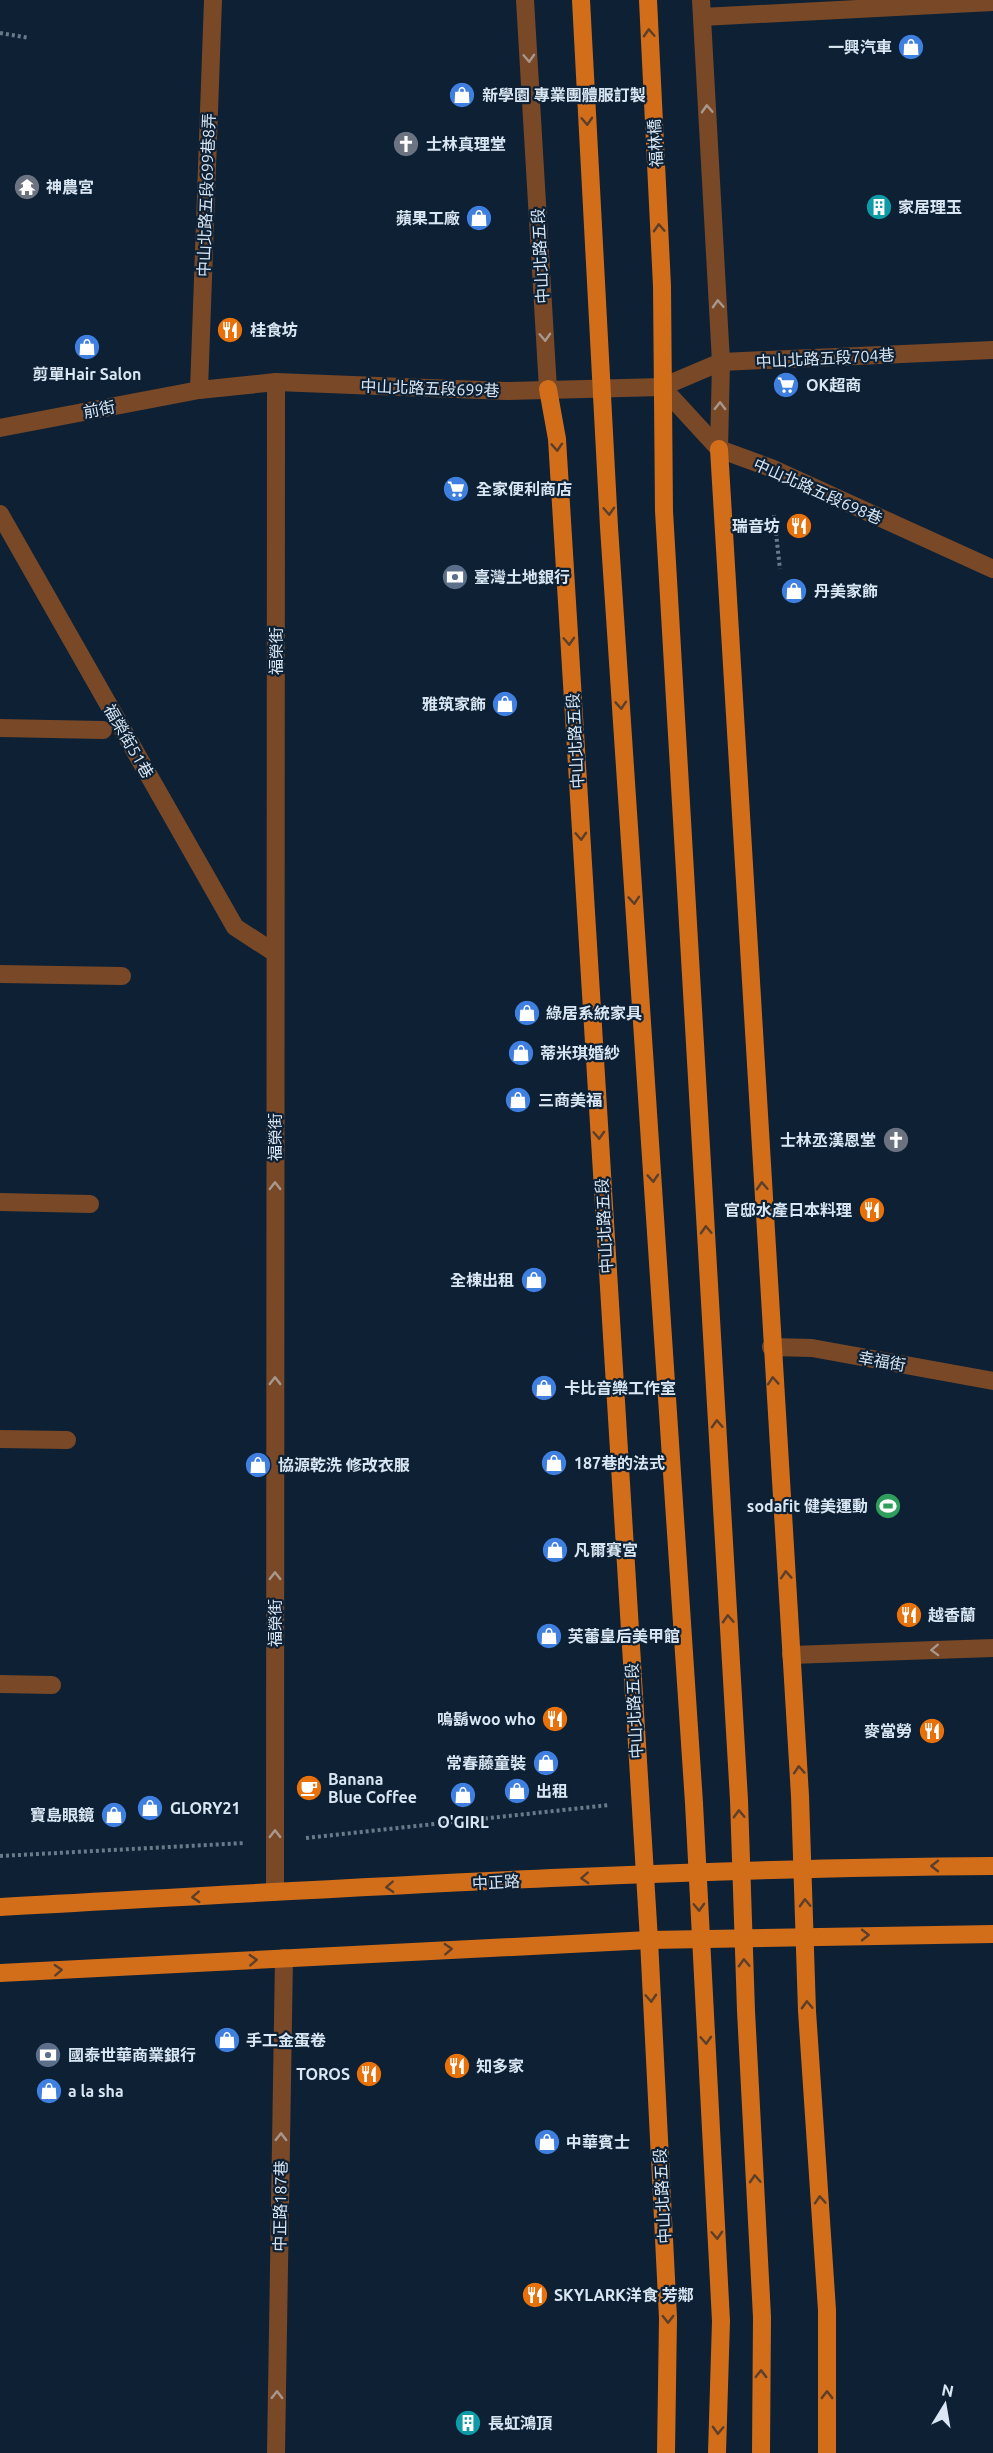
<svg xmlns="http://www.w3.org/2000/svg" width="993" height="2453" font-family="Ubuntu,'Noto Sans TC',sans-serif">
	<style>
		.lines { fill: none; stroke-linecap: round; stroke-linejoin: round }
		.path { stroke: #697a8a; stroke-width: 4; stroke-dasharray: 3 3; stroke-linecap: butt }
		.minor { stroke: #784827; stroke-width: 18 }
		.major { stroke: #d26d1a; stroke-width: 18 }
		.oneway { stroke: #5c3f2a }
		.oneway2 { stroke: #a8978d }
		.labels { text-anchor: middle; stroke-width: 4.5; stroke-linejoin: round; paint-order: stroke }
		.poi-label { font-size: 16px; font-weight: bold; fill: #d9e6f3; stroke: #0d2034; text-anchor: start }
		.street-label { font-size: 16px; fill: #d9e6f3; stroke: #0d2034 }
	</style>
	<rect width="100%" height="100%" fill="#0d2034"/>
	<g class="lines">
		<g class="path">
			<path d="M0,33L29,38"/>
			<path d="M774,515L780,569"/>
			<path d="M306,1838L609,1805"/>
			<path d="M0,1856L245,1843"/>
		</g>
		<g class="minor">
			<path d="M525,0L548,389"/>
			<path d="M701,0L721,362L719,449"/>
			<path d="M702,17L993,2"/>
			<path d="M662,387L719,449L771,468L993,569"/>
			<path d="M199,390L213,0"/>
			<path d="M0,428L199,390L276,382L506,391L662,387L721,362L993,350"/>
			<path d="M0,514L235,927L275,953"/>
			<path d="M0,728L103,730"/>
			<path d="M0,974L122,976"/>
			<path d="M0,1202L90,1204"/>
			<path d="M771,1347L812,1348L993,1381"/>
			<path d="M0,1439L67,1440"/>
			<path d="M791,1655L993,1648"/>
			<path d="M0,1684L52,1685"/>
			<path d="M275,1892L276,382"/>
			<path d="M276,2453L284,1958"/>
		</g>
		<g class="major">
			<path d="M581,0L609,527L694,1803L721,2321L717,2453"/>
			<path d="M648,0L662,286L664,511L739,1800L746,2011L762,2317L761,2453"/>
			<path d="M548,389L557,439L649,1940L668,2318L666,2453"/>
			<path d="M719,449L800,1796L807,2011L827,2310V2453"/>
			<path d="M0,1907C331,1889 662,1868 993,1866"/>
			<path d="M0,1973L649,1940L993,1934"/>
		</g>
	</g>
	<defs><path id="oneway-chevron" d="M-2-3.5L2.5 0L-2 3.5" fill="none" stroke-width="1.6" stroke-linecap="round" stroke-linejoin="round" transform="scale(1.5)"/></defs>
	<g class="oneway">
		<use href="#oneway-chevron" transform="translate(649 33) rotate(-93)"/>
		<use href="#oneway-chevron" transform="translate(587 121) rotate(87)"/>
		<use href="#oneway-chevron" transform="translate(659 228) rotate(-93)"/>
		<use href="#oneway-chevron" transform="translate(557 447) rotate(86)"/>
		<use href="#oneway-chevron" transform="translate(609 511) rotate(87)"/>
		<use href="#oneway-chevron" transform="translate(569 641) rotate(87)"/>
		<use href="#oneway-chevron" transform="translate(621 705) rotate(86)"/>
		<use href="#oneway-chevron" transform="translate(581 836) rotate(87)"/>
		<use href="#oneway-chevron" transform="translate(634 900) rotate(86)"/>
		<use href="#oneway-chevron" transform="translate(599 1135) rotate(87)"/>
		<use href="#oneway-chevron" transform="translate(653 1178) rotate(86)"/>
		<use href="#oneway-chevron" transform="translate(762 1186) rotate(-93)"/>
		<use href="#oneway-chevron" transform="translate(706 1230) rotate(-93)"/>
		<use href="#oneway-chevron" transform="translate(773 1381) rotate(-94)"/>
		<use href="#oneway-chevron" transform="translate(717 1424) rotate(-93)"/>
		<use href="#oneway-chevron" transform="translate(786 1575) rotate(-94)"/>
		<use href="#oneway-chevron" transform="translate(728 1619) rotate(-93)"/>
		<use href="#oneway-chevron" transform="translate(799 1770) rotate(-94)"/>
		<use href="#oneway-chevron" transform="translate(739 1814) rotate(-92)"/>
		<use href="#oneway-chevron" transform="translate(935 1866) rotate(180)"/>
		<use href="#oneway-chevron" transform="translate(585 1878) rotate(177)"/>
		<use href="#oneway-chevron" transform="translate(390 1887) rotate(177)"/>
		<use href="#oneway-chevron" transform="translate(196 1897) rotate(177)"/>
		<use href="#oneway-chevron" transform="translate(805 1903) rotate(-92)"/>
		<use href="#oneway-chevron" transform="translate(699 1907) rotate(88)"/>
		<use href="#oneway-chevron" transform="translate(865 1935)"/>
		<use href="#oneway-chevron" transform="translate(448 1949) rotate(-3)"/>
		<use href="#oneway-chevron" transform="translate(253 1960) rotate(-3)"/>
		<use href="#oneway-chevron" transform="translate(744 1963) rotate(-92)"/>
		<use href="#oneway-chevron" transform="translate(58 1970) rotate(-3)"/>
		<use href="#oneway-chevron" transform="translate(651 1998) rotate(87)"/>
		<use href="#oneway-chevron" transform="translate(807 2005) rotate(-92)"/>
		<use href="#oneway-chevron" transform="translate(706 2040) rotate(87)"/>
		<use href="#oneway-chevron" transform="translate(755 2179) rotate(-93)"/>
		<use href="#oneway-chevron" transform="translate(820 2200) rotate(-94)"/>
		<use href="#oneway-chevron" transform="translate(717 2235) rotate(87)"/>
		<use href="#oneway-chevron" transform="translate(668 2319) rotate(89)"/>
		<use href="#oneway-chevron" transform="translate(761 2374) rotate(-89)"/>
		<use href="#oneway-chevron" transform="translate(827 2395) rotate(-90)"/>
		<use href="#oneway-chevron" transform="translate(718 2430) rotate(92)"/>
	</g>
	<g class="oneway2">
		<use href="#oneway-chevron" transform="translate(529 58) rotate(87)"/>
		<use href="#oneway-chevron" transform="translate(707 109) rotate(-93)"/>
		<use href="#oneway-chevron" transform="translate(718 304) rotate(-93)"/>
		<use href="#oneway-chevron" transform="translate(545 337) rotate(87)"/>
		<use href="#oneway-chevron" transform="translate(720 406) rotate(-89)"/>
		<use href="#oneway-chevron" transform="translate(275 1186) rotate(-90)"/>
		<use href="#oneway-chevron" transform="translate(275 1381) rotate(-90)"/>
		<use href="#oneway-chevron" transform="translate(275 1576) rotate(-90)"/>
		<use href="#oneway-chevron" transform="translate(935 1650) rotate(178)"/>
		<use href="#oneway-chevron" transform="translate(275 1834) rotate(-90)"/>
		<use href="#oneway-chevron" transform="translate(281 2137) rotate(-89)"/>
		<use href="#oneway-chevron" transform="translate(277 2395) rotate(-89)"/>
	</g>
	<defs>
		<g id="shop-disc" transform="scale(1.35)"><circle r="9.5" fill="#3f7fe0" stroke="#0d2034"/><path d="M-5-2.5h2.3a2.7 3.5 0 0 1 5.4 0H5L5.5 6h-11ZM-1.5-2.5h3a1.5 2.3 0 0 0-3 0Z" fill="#fff"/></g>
		<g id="church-disc" transform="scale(1.35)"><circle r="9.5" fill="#6b7280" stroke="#0d2034"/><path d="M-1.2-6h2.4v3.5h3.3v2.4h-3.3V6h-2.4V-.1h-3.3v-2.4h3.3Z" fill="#fff"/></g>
		<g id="temple-disc" transform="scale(1.35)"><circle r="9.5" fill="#6b7280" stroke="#0d2034"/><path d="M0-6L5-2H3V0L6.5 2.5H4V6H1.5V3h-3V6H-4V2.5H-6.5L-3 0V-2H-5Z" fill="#fff"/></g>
		<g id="building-disc" transform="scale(1.35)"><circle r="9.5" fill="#0f9aa8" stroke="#0d2034"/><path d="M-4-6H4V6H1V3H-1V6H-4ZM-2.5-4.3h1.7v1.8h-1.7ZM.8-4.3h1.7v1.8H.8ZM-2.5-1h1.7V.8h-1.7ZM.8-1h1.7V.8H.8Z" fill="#fff"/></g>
		<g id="restaurant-disc" transform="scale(1.35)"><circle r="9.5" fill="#e8710a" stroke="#0d2034"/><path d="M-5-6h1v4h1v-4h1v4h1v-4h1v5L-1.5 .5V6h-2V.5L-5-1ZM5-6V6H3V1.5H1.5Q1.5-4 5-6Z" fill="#fff"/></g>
		<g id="supermarket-disc" transform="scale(1.35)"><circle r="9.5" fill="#3f7fe0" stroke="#0d2034"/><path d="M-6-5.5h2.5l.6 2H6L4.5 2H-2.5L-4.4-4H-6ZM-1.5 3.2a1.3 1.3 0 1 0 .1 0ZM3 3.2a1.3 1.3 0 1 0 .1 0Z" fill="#fff"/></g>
		<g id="bank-disc" transform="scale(1.35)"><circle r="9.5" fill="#5c6f8a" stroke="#0d2034"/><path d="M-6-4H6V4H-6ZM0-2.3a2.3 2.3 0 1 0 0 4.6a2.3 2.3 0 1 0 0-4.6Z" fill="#fff"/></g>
		<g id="stadium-disc" transform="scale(1.35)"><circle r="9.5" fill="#2e9e5b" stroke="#0d2034"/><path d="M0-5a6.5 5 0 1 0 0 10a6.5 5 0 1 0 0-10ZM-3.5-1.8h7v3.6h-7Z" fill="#fff"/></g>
		<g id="cafe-disc" transform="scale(1.35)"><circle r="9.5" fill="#e8710a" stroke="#0d2034"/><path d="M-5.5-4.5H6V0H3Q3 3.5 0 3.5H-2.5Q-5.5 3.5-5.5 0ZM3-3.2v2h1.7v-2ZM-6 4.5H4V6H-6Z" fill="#fff"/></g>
	</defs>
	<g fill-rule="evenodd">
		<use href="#shop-disc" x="911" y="47"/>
		<use href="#shop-disc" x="462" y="95"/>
		<use href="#church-disc" x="406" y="144"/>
		<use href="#temple-disc" x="27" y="187"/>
		<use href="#building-disc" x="879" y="207"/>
		<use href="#shop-disc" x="479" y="218"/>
		<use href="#restaurant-disc" x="230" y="330"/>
		<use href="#shop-disc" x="87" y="347"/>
		<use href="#supermarket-disc" x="786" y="385"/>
		<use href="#supermarket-disc" x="456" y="489"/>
		<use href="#restaurant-disc" x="799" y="526"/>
		<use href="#bank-disc" x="455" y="577"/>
		<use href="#shop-disc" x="794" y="591"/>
		<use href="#shop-disc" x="505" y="704"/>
		<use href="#shop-disc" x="527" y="1013"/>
		<use href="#shop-disc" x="521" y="1053"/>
		<use href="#shop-disc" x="518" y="1100"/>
		<use href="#church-disc" x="896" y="1140"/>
		<use href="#restaurant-disc" x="872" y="1210"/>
		<use href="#shop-disc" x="534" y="1280"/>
		<use href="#shop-disc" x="544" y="1388"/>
		<use href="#shop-disc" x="554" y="1463"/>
		<use href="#shop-disc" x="258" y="1465"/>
		<use href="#stadium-disc" x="888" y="1506"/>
		<use href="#shop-disc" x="555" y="1550"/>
		<use href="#restaurant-disc" x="909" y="1615"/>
		<use href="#shop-disc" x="549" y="1636"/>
		<use href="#restaurant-disc" x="555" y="1719"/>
		<use href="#restaurant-disc" x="932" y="1731"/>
		<use href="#shop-disc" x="546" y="1763"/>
		<use href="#cafe-disc" x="309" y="1788"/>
		<use href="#shop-disc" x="517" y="1791"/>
		<use href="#shop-disc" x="463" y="1795"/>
		<use href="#shop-disc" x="150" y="1808"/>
		<use href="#shop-disc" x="114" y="1815"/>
		<use href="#shop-disc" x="227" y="2040"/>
		<use href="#bank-disc" x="48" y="2055"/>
		<use href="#restaurant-disc" x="457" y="2066"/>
		<use href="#restaurant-disc" x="369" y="2074"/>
		<use href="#shop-disc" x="49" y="2091"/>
		<use href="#shop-disc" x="547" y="2142"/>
		<use href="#restaurant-disc" x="535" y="2295"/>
		<use href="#building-disc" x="468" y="2423"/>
	</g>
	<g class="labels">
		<g class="poi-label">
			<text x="892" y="53" text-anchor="end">一興汽車</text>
			<text x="482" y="101">新學園 專業團體服訂製</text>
			<text x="426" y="150">士林真理堂</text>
			<text x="46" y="193">神農宮</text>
			<text x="898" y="213">家居理玉</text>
			<text x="460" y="224" text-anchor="end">蘋果工廠</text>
			<text x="250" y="336">桂食坊</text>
			<text x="87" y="380" text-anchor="middle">剪單Hair Salon</text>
			<text x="806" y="391">OK超商</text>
			<text x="476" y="495">全家便利商店</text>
			<text x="780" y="532" text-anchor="end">瑞音坊</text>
			<text x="474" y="583">臺灣土地銀行</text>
			<text x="814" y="597">丹美家飾</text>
			<text x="486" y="710" text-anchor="end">雅筑家飾</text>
			<text x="546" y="1019">綠居系統家具</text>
			<text x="540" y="1059">蒂米琪婚紗</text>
			<text x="538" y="1106">三商美福</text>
			<text x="876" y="1146" text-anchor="end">士林丞漢恩堂</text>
			<text x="852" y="1216" text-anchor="end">官邸水產日本料理</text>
			<text x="514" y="1286" text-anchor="end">全棟出租</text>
			<text x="564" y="1394">卡比音樂工作室</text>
			<text x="574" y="1469">187巷的法式</text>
			<text x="278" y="1471">協源乾洗 修改衣服</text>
			<text x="868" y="1512" text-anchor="end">sodafit 健美運動</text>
			<text x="574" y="1556">凡爾賽宮</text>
			<text x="928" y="1621">越香蘭</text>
			<text x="568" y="1642">芙蕾皇后美甲館</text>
			<text x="536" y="1725" text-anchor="end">嗚鬍woo who</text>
			<text x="912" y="1737" text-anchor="end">麥當勞</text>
			<text x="526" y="1769" text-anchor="end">常春藤童裝</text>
			<text x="328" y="1785">Banana<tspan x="328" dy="18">Blue Coffee</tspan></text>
			<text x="536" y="1797">出租</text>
			<text x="170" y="1814">GLORY21</text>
			<text x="94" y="1821" text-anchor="end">寶島眼鏡</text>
			<text x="463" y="1828" text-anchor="middle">O'GIRL</text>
			<text x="246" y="2046">手工金蛋卷</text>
			<text x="68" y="2061">國泰世華商業銀行</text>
			<text x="476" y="2072">知多家</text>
			<text x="350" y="2080" text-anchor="end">TOROS</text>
			<text x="68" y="2097">a la sha</text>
			<text x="566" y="2148">中華賓士</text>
			<text x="554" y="2301">SKYLARK洋食 芳鄰</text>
			<text x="488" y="2429">長虹鴻頂</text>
		</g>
		<g class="street-label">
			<text transform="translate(655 143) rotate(-93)" y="6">福林橋</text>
			<text transform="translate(206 195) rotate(-88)" y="6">中山北路五段699巷8弄</text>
			<text transform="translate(540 256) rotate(-93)" y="6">中山北路五段</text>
			<text transform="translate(825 358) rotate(-3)" y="6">中山北路五段704巷</text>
			<text transform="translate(430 388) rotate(2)" y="6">中山北路五段699巷</text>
			<text transform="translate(99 409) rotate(-11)" y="6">前街</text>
			<text transform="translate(818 491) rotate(24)" y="6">中山北路五段698巷</text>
			<text transform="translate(276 651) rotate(-90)" y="6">福榮街</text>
			<text transform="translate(129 741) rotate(60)" y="6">福榮街51巷</text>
			<text transform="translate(575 741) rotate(-93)" y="6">中山北路五段</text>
			<text transform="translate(275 1137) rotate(-90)" y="6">福榮街</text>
			<text transform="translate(604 1226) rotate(-93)" y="6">中山北路五段</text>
			<text transform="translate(882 1361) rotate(10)" y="6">幸福街</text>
			<text transform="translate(275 1623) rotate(-90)" y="6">福榮街</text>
			<text transform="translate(634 1711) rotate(-93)" y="6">中山北路五段</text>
			<text transform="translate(496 1882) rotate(-3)" y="6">中正路</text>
			<text transform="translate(662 2196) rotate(-93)" y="6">中山北路五段</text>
			<text transform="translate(280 2206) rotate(-89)" y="6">中正路187巷</text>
		</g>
	</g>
	<g transform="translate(945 2405) rotate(11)" stroke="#0d2034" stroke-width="4.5" paint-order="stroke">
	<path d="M0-4.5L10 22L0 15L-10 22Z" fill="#d9e6f3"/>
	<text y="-9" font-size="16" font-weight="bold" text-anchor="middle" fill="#d9e6f3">N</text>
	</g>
</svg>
